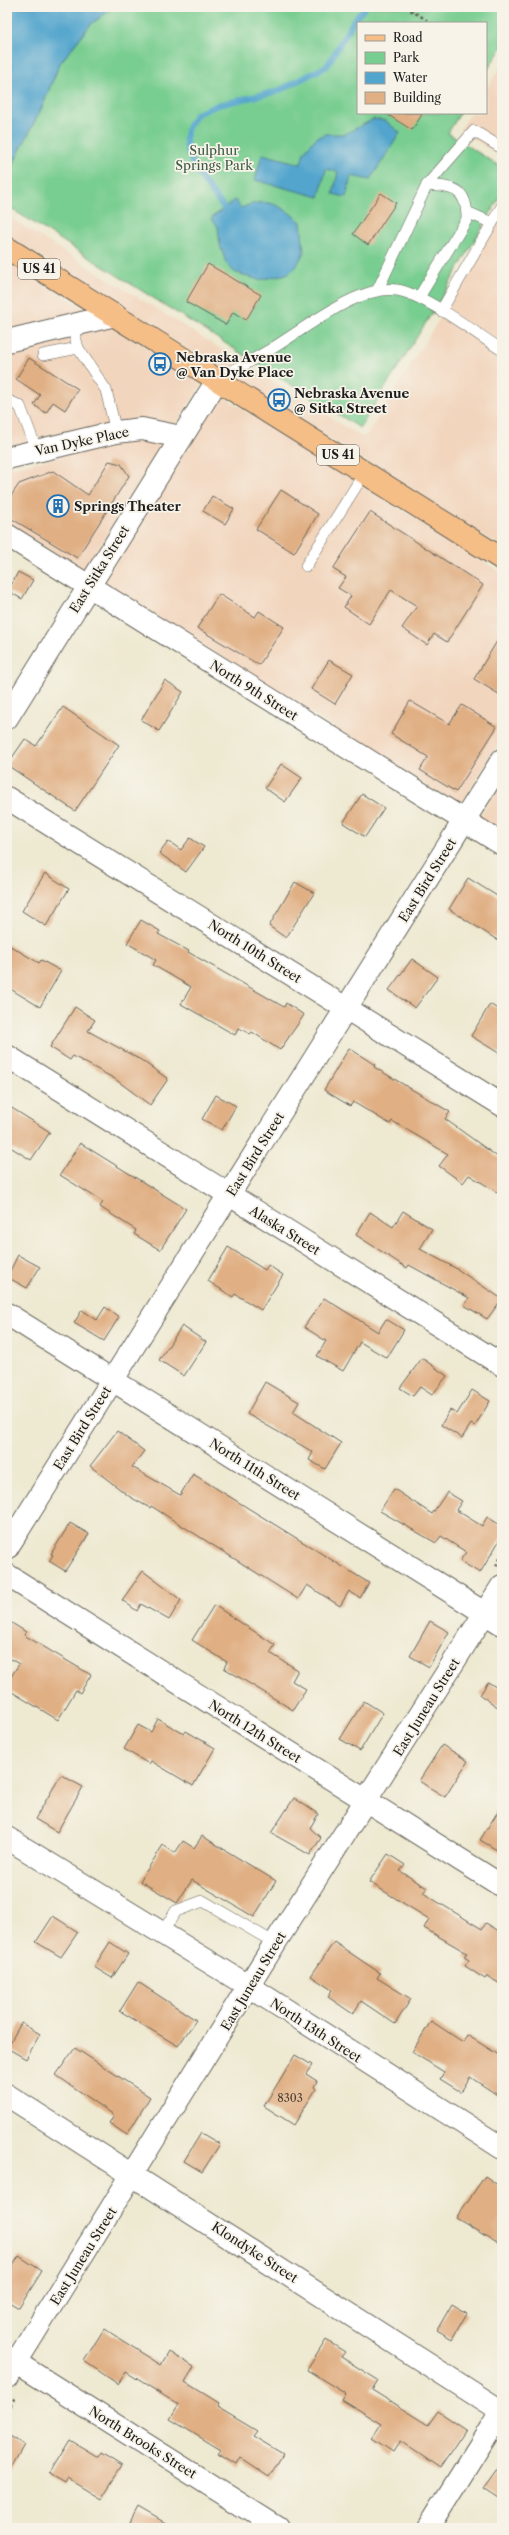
<svg xmlns="http://www.w3.org/2000/svg" width="509" height="2535" font-family="'Libre Caslon Text',serif">
	<style>
		.built { fill: #f2d5bd }
		.green { fill: #78cd90; stroke: #4a7456 }
		.water { fill: #52a5cd; stroke: #376074 }
		.lines { fill: none; stroke-linecap: round; stroke-linejoin: round }
		.stream { stroke: #52a5cd; stroke-width: 6 }
		.building { fill: #e0af83 }
		.service-casing { stroke: #66645b; stroke-width: 12 }
		.minor-casing { stroke: #66645b; stroke-width: 24 }
		.tertiary-casing { stroke: #66645b; stroke-width: 24 }
		.primary-casing { stroke: #66645b; stroke-width: 24 }
		.path { stroke: #66645b; stroke-width: 2.5; stroke-dasharray: 3 3; stroke-linecap: butt }
		.service { stroke: #fff; stroke-width: 11 }
		.minor { stroke: #fff; stroke-width: 22 }
		.tertiary { stroke: #fff; stroke-width: 22 }
		.primary { stroke: #f6be87; stroke-width: 22 }
		.labels { text-anchor: middle; stroke-width: 3.5; stroke-linejoin: round; paint-order: stroke }
		.number-label { font-size: 11px; fill: #4d4136 }
		.shield { fill: #f7f3e8; stroke: #5e5c59; stroke-width: 1 }
		.shield-label { font-size: 12px; font-weight: bold; fill: #1c1c1c }
		.park-label { font-size: 13px; fill: #3c5a45; stroke: #f7f3e8 }
		.poi-label { font-size: 13px; font-weight: bold; fill: #1c1c1c; stroke: #f7f3e8; text-anchor: start }
		.street-label { font-size: 13px; fill: #1c1c1c; stroke: #f7f3e8 }
	</style>
	<rect width="100%" height="100%" fill="#f7f3e8"/>
	<filter id="ink" filterUnits="userSpaceOnUse"><feTurbulence type="fractalNoise" baseFrequency=".025" numOctaves="2"/><feDisplacementMap in="SourceGraphic" scale="8" xChannelSelector="R" yChannelSelector="G"/><feConvolveMatrix kernelMatrix="1 2 1 2 8 2 1 2 1" color-interpolation-filters="sRGB"/></filter>
	<filter id="wash" filterUnits="userSpaceOnUse"><feTurbulence type="fractalNoise" baseFrequency=".012" numOctaves="4" result="noise"/><feDisplacementMap in="SourceGraphic" scale="16" xChannelSelector="R" yChannelSelector="G"/><feGaussianBlur stdDeviation="0.9" result="paint"/><feColorMatrix in="noise" values="0 0 0 0 0 0 0 0 0 0 0 0 0 0 0 0 0 1.4 0 .05"/><feComposite in="paint" operator="in"/></filter>
	<g filter="url(#wash)">
		<rect width="100%" height="100%" fill="#eee9d1"/>
		<g class="built">
			<path d="M502,65V157L460,130L471,113H486V90Z"/>
			<path d="M502,212V547L123,309L121,303L116,304L7,236V216L362,437L367,435L448,305Z"/>
			<path d="M7,260L88,310L7,330Z"/>
			<path d="M113,326L203,383L175,426L7,447V352Z"/>
			<path d="M221,395L502,573V739L460,806L103,583L187,448L191,449L192,441Z"/>
			<path d="M142,440L164,444L84,572L7,523V469L119,442Z"/>
			<path d="M502,781V833L479,818Z"/>
		</g>
		<path class="green" d="M114,7H502V47L486,72V23H358V113H460L448,133L502,168V193L440,300L360,428L7,206V176L41,109L60,63L91,24Z"/>
		<g class="water">
			<path d="M7,7H114L91,24L60,63L41,109L7,176Z"/>
			<path d="M374,119L386,121L400,133L370,180L351,176L346,197L333,194L338,172L326,169L319,197L255,180L262,154L301,164L304,152L316,138L325,134H345Z"/>
			<path d="M235,200L241,208C268,196 280,205 301,222L304,252L296,267L287,274L259,280L234,272L226,263L220,245L218,227L211,218Z"/>
		</g>
		<g class="lines">
			<path class="stream" d="M224,208C210,190 180,156 187,131C189,125 193,119 196,114L218,105L278,91L327,66L354,20L365,7"/>
		</g>
		<g id="blocks">
			<g class="building">
				<path d="M385,113H423L412,130Z"/>
				<path d="M381,193L396,203L368,245L353,234Z"/>
				<path d="M208,264L261,295L246,320L233,312L226,325L186,302Z"/>
				<path d="M29,358L78,389L65,410L53,402L46,413L34,405L40,395L16,379Z"/>
				<path d="M109,461L121,464L129,476L77,558L7,516V502L19,484L53,471L88,495Z"/>
				<path d="M281,490L318,514L294,553L256,529Z"/>
				<path d="M212,496L234,509L225,524L203,511Z"/>
				<path d="M370,512L483,585L447,642L434,634L427,645L402,628L417,606L391,590L369,624L344,607L351,596L338,588L346,577L333,569Z"/>
				<path d="M18,572L33,580L22,599L8,591Z"/>
				<path d="M219,594L255,617L259,611L284,627L259,665L197,628Z"/>
				<path d="M502,633V696L474,679Z"/>
				<path d="M329,660L353,674L335,704L311,689Z"/>
				<path d="M165,680L183,692L159,731L141,720Z"/>
				<path d="M410,701L449,724L462,705L497,727L456,792L420,770L428,757L391,734Z"/>
				<path d="M63,707L119,745L75,811L7,765L25,739L36,746Z"/>
				<path d="M281,764L302,778L285,802L265,788Z"/>
				<path d="M362,794L384,808L365,837L343,823Z"/>
				<path d="M190,838L204,847L186,872L159,853L168,841L181,850Z"/>
				<path d="M45,873L69,889L46,926L22,911Z"/>
				<path d="M468,878L502,899V943L449,909Z"/>
				<path d="M295,882L314,893L286,938L269,926Z"/>
				<path d="M141,920L160,931L158,934L189,951L188,952L284,1007L286,1003L304,1015L280,1050L252,1032L250,1034L239,1028L235,1035L181,1004L191,987L153,965L156,960L127,943Z"/>
				<path d="M7,944L39,963L41,960L61,971L40,1007L7,987Z"/>
				<path d="M412,959L438,977L415,1008L389,990Z"/>
				<path d="M490,1004L502,1012V1055L471,1036Z"/>
				<path d="M75,1007L95,1020L88,1031L141,1060L168,1079L150,1105L115,1079L73,1056L70,1060L50,1047Z"/>
				<path d="M349,1048L375,1065L374,1067L450,1112L445,1119L502,1160V1195L469,1175L463,1183L439,1166L448,1154L392,1121L390,1124L353,1102L350,1106L324,1090Z"/>
				<path d="M216,1095L236,1106L222,1130L202,1119Z"/>
				<path d="M7,1105L50,1132L31,1160L7,1145Z"/>
				<path d="M80,1143L186,1209L160,1250L134,1234L136,1230L100,1207L103,1202L60,1175Z"/>
				<path d="M403,1211L432,1229L420,1249L457,1269L502,1299L487,1319L464,1305L469,1298L409,1265L407,1268L356,1235L370,1212L393,1227Z"/>
				<path d="M228,1247L265,1270L268,1265L283,1275L261,1310L235,1294L233,1297L208,1281Z"/>
				<path d="M18,1255L40,1267L27,1288L7,1277Z"/>
				<path d="M324,1298L378,1332L386,1319L404,1330L387,1358L360,1342L343,1371L317,1356L326,1341L304,1327Z"/>
				<path d="M105,1307L119,1317L104,1341L74,1323L82,1310L97,1320Z"/>
				<path d="M182,1326L206,1342L184,1376L159,1360Z"/>
				<path d="M422,1358L447,1376L432,1395L420,1387L413,1396L400,1388Z"/>
				<path d="M265,1382L299,1402L293,1412L341,1443L325,1469L309,1460L313,1452L247,1414Z"/>
				<path d="M472,1390L490,1401L475,1426L471,1424L462,1438L441,1425L450,1410L457,1414Z"/>
				<path d="M117,1431L144,1451L132,1467L180,1495L193,1474L369,1583L360,1598L349,1591L340,1606L307,1585L298,1599L151,1506L150,1508L130,1497L90,1466Z"/>
				<path d="M394,1489L432,1514L447,1492L462,1501L456,1510L482,1526L487,1517L502,1526V1536L480,1573L460,1561L466,1552L441,1536L436,1543L380,1511Z"/>
				<path d="M70,1523L89,1534L65,1571L49,1561L53,1555L51,1554Z"/>
				<path d="M143,1571L181,1600L169,1620L141,1604L137,1611L122,1600Z"/>
				<path d="M214,1605L275,1645L270,1653L298,1670L292,1681L306,1689L293,1710L224,1668L227,1662L192,1640Z"/>
				<path d="M7,1620L26,1632L24,1635L91,1675L80,1693L76,1690L58,1720L7,1689V1683L19,1664L7,1657Z"/>
				<path d="M430,1621L449,1632L429,1667L410,1656Z"/>
				<path d="M488,1682L502,1691V1710L480,1695Z"/>
				<path d="M364,1701L383,1713L360,1751L340,1739Z"/>
				<path d="M158,1719L184,1734L186,1731L215,1748L193,1786L151,1761L149,1764L124,1749L138,1725L151,1732Z"/>
				<path d="M442,1745L468,1761L445,1797L419,1781Z"/>
				<path d="M61,1775L83,1787L57,1832L35,1819Z"/>
				<path d="M294,1798L318,1814L310,1828L321,1838L310,1855L271,1833Z"/>
				<path d="M502,1805V1853L480,1840Z"/>
				<path d="M202,1836L276,1881L254,1917L192,1880L177,1903L140,1881L163,1845L175,1853L183,1841L194,1848Z"/>
				<path d="M388,1854L405,1865L400,1871L427,1888L423,1893L482,1929L486,1923L502,1933V1985L487,1976L485,1979L465,1966L469,1960L464,1957L467,1953L424,1928L429,1919L369,1882Z"/>
				<path d="M53,1916L78,1932L61,1957L36,1942Z"/>
				<path d="M110,1942L128,1954L112,1978L94,1967Z"/>
				<path d="M334,1942L380,1973L377,1978L411,1999L395,2024L361,2001L353,2014L328,1997L332,1990L311,1976Z"/>
				<path d="M138,1982L196,2020L178,2046L120,2011Z"/>
				<path d="M431,2021L463,2042L467,2035L502,2057V2098L470,2077L461,2092L440,2079L444,2072L412,2052Z"/>
				<path d="M21,2023L40,2034L26,2059L7,2048Z"/>
				<path d="M75,2048L150,2097L127,2135L109,2123L114,2115L56,2075Z"/>
				<path d="M295,2055L312,2065L306,2074L317,2081L314,2087L316,2089L294,2125L264,2106Z"/>
				<path d="M201,2133L220,2144L202,2172L184,2161Z"/>
				<path d="M485,2176L502,2188V2246L456,2218Z"/>
				<path d="M19,2256L42,2271L19,2308L7,2301V2275Z"/>
				<path d="M452,2304L467,2313L452,2339L437,2330Z"/>
				<path d="M104,2329L161,2365L169,2351L194,2367L185,2382L219,2403L217,2407L257,2431L253,2436L283,2454L269,2477L240,2458L236,2465L218,2454L221,2450L170,2419L179,2405L126,2372L118,2384L84,2361Z"/>
				<path d="M326,2340L345,2352L341,2357L378,2380L372,2390L428,2425L438,2411L466,2430L440,2468L400,2441L393,2452L372,2438L381,2424L342,2400L346,2394L307,2370Z"/>
				<path d="M7,2434L24,2445L7,2475Z"/>
				<path d="M70,2440L98,2457L101,2453L122,2466L101,2499L68,2479L65,2484L49,2474Z"/>
				<path d="M502,2463V2500L484,2488Z"/>
				<path d="M138,2507L174,2528H141L130,2522Z"/>
			</g>
		</g>
	</g>
	<g filter="url(#ink)">
		<use href="#blocks" fill-opacity="0" stroke="#66645b" stroke-width="1"/>
		<g class="lines">
			<g class="service-casing">
				<g id="service">
					<path d="M467,212L492,223"/>
					<path d="M378,289L427,185L474,131L502,148"/>
					<path d="M419,297L467,219C467,188 454,187 427,185"/>
					<path d="M441,311L502,206"/>
					<path d="M72,325L78,348"/>
					<path d="M43,355L78,348L106,390L116,432"/>
					<path d="M218,379C234,370 251,361 268,351C301,332 358,284 397,290C424,294 477,334 502,350"/>
					<path d="M7,400L20,406L37,451"/>
					<path d="M306,566L365,472"/>
					<path d="M162,1933L176,1911L203,1901L275,1943"/>
				</g>
			</g>
			<g class="minor-casing">
				<g id="minor">
					<path d="M7,341L115,315"/>
					<path d="M7,458L116,432L142,429L181,437"/>
					<path d="M7,535L502,844"/>
					<path d="M7,718L218,379"/>
					<path d="M7,798L502,1105"/>
					<path d="M7,1056L502,1365"/>
					<path d="M7,1314L502,1624"/>
					<path d="M7,1548L502,760"/>
					<path d="M7,1575L502,1886"/>
					<path d="M7,1838L250,1987L502,2148"/>
					<path d="M7,2095L501,2411"/>
					<path d="M7,2357L278,2528"/>
					<path d="M7,2377L275,1943L502,1586"/>
				</g>
			</g>
			<g class="tertiary-casing">
				<path id="tertiary" d="M428,2528L502,2410"/>
			</g>
			<g class="primary-casing">
				<path id="primary" d="M7,248L502,559"/>
			</g>
			<g class="path">
				<path d="M405,7L427,20"/>
				<path d="M496,1566L502,1555"/>
				<path d="M497,1906L502,1910"/>
				<path d="M499,2386L502,2381"/>
				<path d="M7,2411L16,2396"/>
			</g>
			<use href="#service" class="service"/>
			<use href="#minor" class="minor"/>
			<use href="#tertiary" class="tertiary"/>
			<use href="#primary" class="primary"/>
		</g>
	</g>
	<defs>
		<g id="bus-ring" transform="scale(1.15)"><circle r="9.5" fill="#f7f3e8" stroke="#1f6fb2" stroke-width="1.5"/><path d="M-5-6H5V4H4V6H2V4H-2V6H-4V4H-5ZM-3.5-4V0h7V-4ZM-3.5 1.2v1.5H-2V1.2ZM2 1.2v1.5H3.5V1.2Z" fill="#1f6fb2"/></g>
		<g id="building-ring" transform="scale(1.15)"><circle r="9.5" fill="#f7f3e8" stroke="#1f6fb2" stroke-width="1.5"/><path d="M-4-6H4V6H1V3H-1V6H-4ZM-2.5-4.3h1.7v1.8h-1.7ZM.8-4.3h1.7v1.8H.8ZM-2.5-1h1.7V.8h-1.7ZM.8-1h1.7V.8H.8Z" fill="#1f6fb2"/></g>
	</defs>
	<g fill-rule="evenodd">
		<use href="#bus-ring" x="160" y="364"/>
		<use href="#bus-ring" x="279" y="400"/>
		<use href="#building-ring" x="58" y="506"/>
	</g>
	<g class="labels">
		<g class="number-label">
			<text x="290" y="2102">8303</text>
		</g>
		<g class="shield">
			<rect x="18" y="259" width="42" height="20" rx="3"/>
			<rect x="317" y="445" width="42" height="20" rx="3"/>
		</g>
		<g class="shield-label">
			<text x="39" y="273">US 41</text>
			<text x="338" y="459">US 41</text>
		</g>
		<g class="park-label">
			<text x="214" y="155">Sulphur<tspan x="214" dy="15">Springs Park</tspan></text>
		</g>
		<g class="poi-label">
			<text x="176" y="362">Nebraska Avenue<tspan x="176" dy="15">@ Van Dyke Place</tspan></text>
			<text x="294" y="398">Nebraska Avenue<tspan x="294" dy="15">@ Sitka Street</tspan></text>
			<text x="74" y="511">Springs Theater</text>
		</g>
		<g class="street-label">
			<text transform="translate(82 441) rotate(-12)" y="5">Van Dyke Place</text>
			<text transform="translate(99 569) rotate(-58)" y="5">East Sitka Street</text>
			<text transform="translate(254 690) rotate(32)" y="5">North 9th Street</text>
			<text transform="translate(427 880) rotate(-58)" y="5">East Bird Street</text>
			<text transform="translate(255 951) rotate(32)" y="5">North 10th Street</text>
			<text transform="translate(255 1154) rotate(-58)" y="5">East Bird Street</text>
			<text transform="translate(285 1230) rotate(32)" y="5">Alaska Street</text>
			<text transform="translate(82 1428) rotate(-58)" y="5">East Bird Street</text>
			<text transform="translate(255 1469) rotate(32)" y="5">North 11th Street</text>
			<text transform="translate(426 1707) rotate(-58)" y="5">East Juneau Street</text>
			<text transform="translate(255 1731) rotate(32)" y="5">North 12th Street</text>
			<text transform="translate(253 1981) rotate(-59)" y="5">East Juneau Street</text>
			<text transform="translate(316 2030) rotate(33)" y="5">North 13th Street</text>
			<text transform="translate(255 2252) rotate(33)" y="5">Klondyke Street</text>
			<text transform="translate(83 2256) rotate(-58)" y="5">East Juneau Street</text>
			<text transform="translate(143 2442) rotate(32)" y="5">North Brooks Street</text>
		</g>
	</g>
	<rect width="509" height="2535" fill="none" stroke="#f7f3e8" stroke-width="24"/>
	<rect x="357" y="22" width="130" height="92" fill="#f7f3e8" stroke="#9f9d96"/>
	<rect x="365" y="35" width="20" height="6" fill="#f6be87" stroke="#9f9d96"/>
	<text x="393" y="42" font-size="12" fill="#1c1c1c">Road</text>
	<rect x="365" y="52" width="20" height="12" fill="#78cd90" stroke="#9f9d96"/>
	<text x="393" y="62" font-size="12" fill="#1c1c1c">Park</text>
	<rect x="365" y="72" width="20" height="12" fill="#52a5cd" stroke="#9f9d96"/>
	<text x="393" y="82" font-size="12" fill="#1c1c1c">Water</text>
	<rect x="365" y="92" width="20" height="12" fill="#e0af83" stroke="#9f9d96"/>
	<text x="393" y="102" font-size="12" fill="#1c1c1c">Building</text>
</svg>
